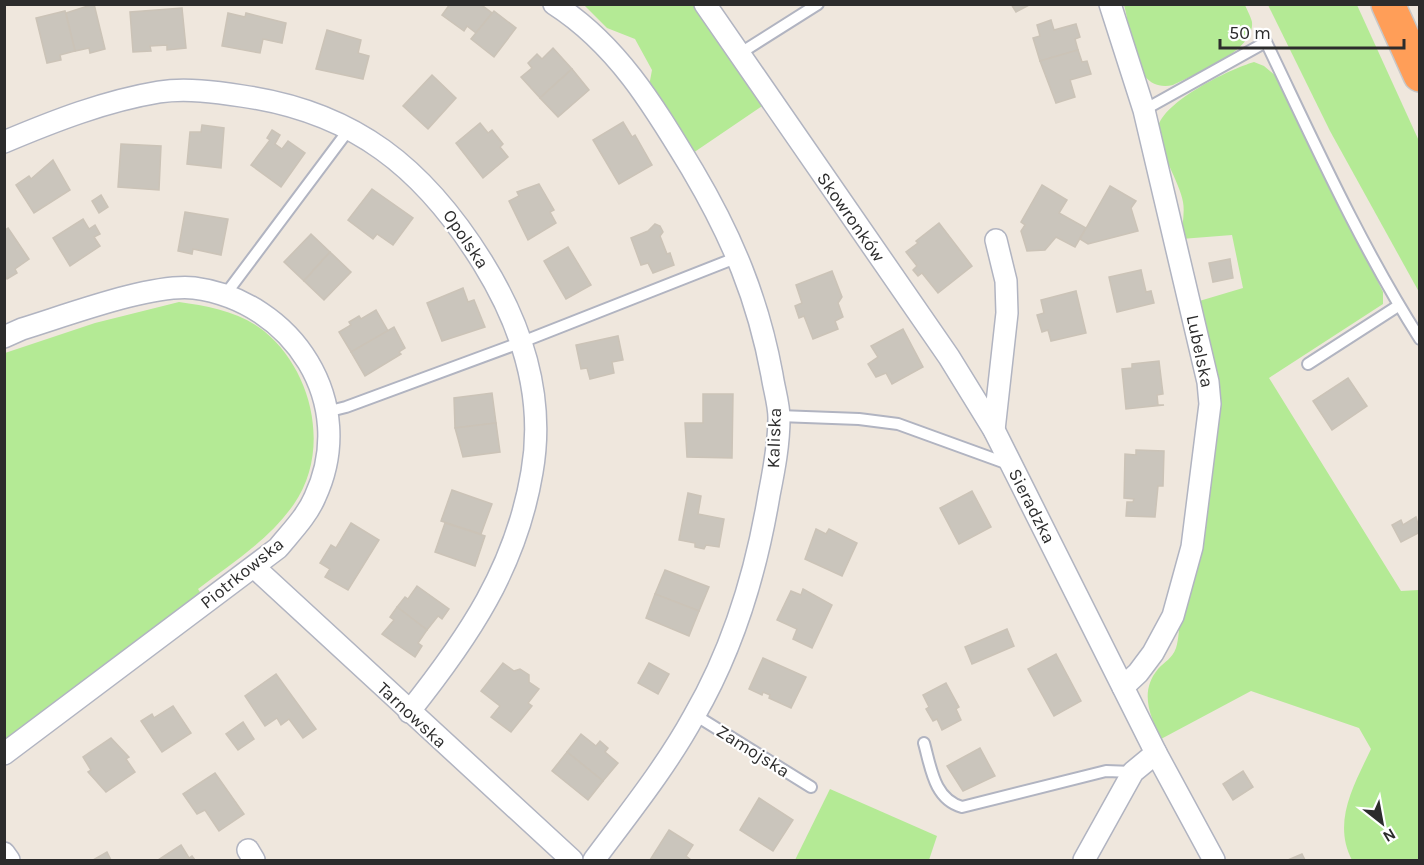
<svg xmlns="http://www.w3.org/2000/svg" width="1424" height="865" font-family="Karla,sans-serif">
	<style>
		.green { fill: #b4ea95 }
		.building { fill: #cac5bc; stroke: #cbc3b7; stroke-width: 1.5 }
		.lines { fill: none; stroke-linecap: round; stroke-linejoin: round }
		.lane-casing { stroke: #b1b4c1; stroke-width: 14 }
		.street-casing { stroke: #b1b4c1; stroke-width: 24 }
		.highway-casing { stroke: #c8c8c8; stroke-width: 36 }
		.lane { stroke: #fff; stroke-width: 10 }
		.street { stroke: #fff; stroke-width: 21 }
		.highway { stroke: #ff9e58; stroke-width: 33 }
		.labels { text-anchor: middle; stroke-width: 4.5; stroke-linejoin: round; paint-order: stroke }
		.street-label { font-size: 18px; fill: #2c2c2c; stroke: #fff }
	</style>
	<rect width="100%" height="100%" fill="#efe7dd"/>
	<g class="green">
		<path d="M584,5H698L765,104L693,153L649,86L652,70L635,39L607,28Z"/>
		<path d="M1124,5H1245C1247,10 1251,17 1252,22C1255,51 1194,75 1173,85C1131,94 1132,32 1124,5Z"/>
		<path d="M1268,5H1357L1419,141V292L1330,131Z"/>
		<path d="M1254,62L1264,66L1277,77L1383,292V304L1269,378L1401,591L1419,590V860H1352C1332,822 1354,785 1371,749L1359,728L1251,691L1161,739C1150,716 1139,692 1158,669C1165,661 1172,659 1176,648C1179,639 1179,626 1180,616L1216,425L1196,302L1243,288L1232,235L1181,239C1182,227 1185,213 1183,202C1180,182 1155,144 1158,128C1162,102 1230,69 1254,62Z"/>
		<path d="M179,302C208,306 241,312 264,331C313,371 331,451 294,504C269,540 232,563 198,589L202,595L5,742V353L95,323Z"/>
		<path d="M830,789L937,836L929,860H795Z"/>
	</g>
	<g class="building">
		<path d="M94,4L105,49L90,53L89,48L75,51L66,13Z"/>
		<path d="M450,4H485L483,6L492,13L476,33L467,26L464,31L442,15Z"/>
		<path d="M1011,4H1031L1016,12Z"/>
		<path d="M182,8L186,48L167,50V45L150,46L151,51L133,52L130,12Z"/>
		<path d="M65,11L75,51L60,55L61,60L47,63L36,18Z"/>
		<path d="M494,11L516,28L494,57L471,39Z"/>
		<path d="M228,13L245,17L246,13L286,23L282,43L263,39L260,53L222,46Z"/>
		<path d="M1051,20L1054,30L1076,24L1080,37L1075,39L1078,50L1040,61L1033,38L1040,36L1037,25Z"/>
		<path d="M327,30L361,40L358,53L369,56L363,79L316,69Z"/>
		<path d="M553,48L572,69L540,98L521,77L532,68L528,63L537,54L542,59Z"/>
		<path d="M1078,50L1082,62L1087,61L1091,74L1070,80L1075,97L1056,103L1040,61Z"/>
		<path d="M572,69L589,90L558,117L540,98Z"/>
		<path d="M432,75L456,98L428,129L403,106Z"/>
		<path d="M623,122L632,137L635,135L652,165L619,184L593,140Z"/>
		<path d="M480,123L488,133L492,130L503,144L500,147L508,157L483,178L456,143Z"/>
		<path d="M202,125L224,128L221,168L187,164L190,132H201Z"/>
		<path d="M272,130L280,135L275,144L282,149L288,141L305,153L281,187L251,165L270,140L267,138Z"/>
		<path d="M121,144L161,146L159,190L118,187Z"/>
		<path d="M53,160L70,190L34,213L16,185L29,176L31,179Z"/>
		<path d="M539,184L554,210L550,212L556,223L528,240L509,201L519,196L517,192Z"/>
		<path d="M1042,185L1067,200L1059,213L1086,228L1075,247L1056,237L1045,250L1027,251L1021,231L1025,225L1021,222Z"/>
		<path d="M1110,186L1136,201L1131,208L1138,231L1088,244L1080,239Z"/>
		<path d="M372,189L413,218L393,245L377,234L373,239L348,220Z"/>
		<path d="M101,195L108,207L99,213L92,201Z"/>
		<path d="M185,212L228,219L221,255L193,249L192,254L178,251Z"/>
		<path d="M83,219L89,229L95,225L100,234L94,237L100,246L70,266L53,238Z"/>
		<path d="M939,223L972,266L938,293L922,273L918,276L913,270L917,266L906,252L918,243L916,241Z"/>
		<path d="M655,224L660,226L663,232L660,236L667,254L670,253L674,265L653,273L648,263L641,265L631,238L648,231Z"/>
		<path d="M8,228L29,259L15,269L17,273L7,279L4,275V231Z"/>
		<path d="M311,234L330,252L304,281L284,262Z"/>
		<path d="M568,247L591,285L566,299L544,261Z"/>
		<path d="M330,252L351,272L324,300L304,281Z"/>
		<path d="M1230,259L1233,278L1213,282L1209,263Z"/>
		<path d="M1141,270L1146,292L1151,291L1154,303L1117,312L1109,277Z"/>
		<path d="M832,271L842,297L838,303L843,317L835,321L838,329L813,339L804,316L799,318L795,306L802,303L796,285Z"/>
		<path d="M463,288L468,302L474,300L485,327L442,341L427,303Z"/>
		<path d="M1076,291L1086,333L1051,341L1048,330L1042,332L1037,315L1044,313L1041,300Z"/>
		<path d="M376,310L388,331L351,352L339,332L351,325L349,322L359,316L361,319Z"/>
		<path d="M394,327L405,348L399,352L401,354L365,376L351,352Z"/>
		<path d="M903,329L923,367L892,384L886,373L876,377L868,364L878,357L871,346Z"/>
		<path d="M618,336L623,360L612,362L614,373L590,379L587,368L581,369L576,345Z"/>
		<path d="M1159,361L1163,394L1157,395L1158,405H1164L1126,409L1122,369L1132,368V364Z"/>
		<path d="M1348,378L1367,406L1332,430L1313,401Z"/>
		<path d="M492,393L496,423L455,428L454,398Z"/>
		<path d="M703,394H733L732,458L687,457L685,423H703Z"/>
		<path d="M496,423L500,452L463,457L455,428Z"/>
		<path d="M1136,450L1164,451L1163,486H1158L1155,517L1126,516L1127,502H1133L1134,499L1124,498L1125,454L1136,455Z"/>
		<path d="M452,490L492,504L481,534L441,521Z"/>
		<path d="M972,491L991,527L959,544L940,508Z"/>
		<path d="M688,493L701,496L698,514L724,519L719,547L706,545L704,549L695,547V543L679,540Z"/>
		<path d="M1416,517L1420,532L1401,542L1392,525L1401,520L1403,525Z"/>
		<path d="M351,523L379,540L348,590L325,577L330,569L320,563L331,545L336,548Z"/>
		<path d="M445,523L485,536L475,566L435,552Z"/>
		<path d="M816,529L826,534L829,529L857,543L842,576L805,559Z"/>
		<path d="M665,570L709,587L699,611L655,594Z"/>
		<path d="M417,586L449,609L442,619L438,616L427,630L397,607L405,597L408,599Z"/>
		<path d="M803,589L832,605L812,648L793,639L797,629L777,620L791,591L801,595Z"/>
		<path d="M655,594L699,611L689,636L646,618Z"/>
		<path d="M397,607L427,630L418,643L422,646L415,657L382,634L394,620L390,617Z"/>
		<path d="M1007,629L1014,646L972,664L965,647Z"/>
		<path d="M1056,654L1081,701L1054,716L1028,669Z"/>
		<path d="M763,658L806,677L791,708L769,698L770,695L763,692L762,695L749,689Z"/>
		<path d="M503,663L514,671L520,669L529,675V682L539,689L528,703L532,706L511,732L491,717L500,706L481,691Z"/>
		<path d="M649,663L669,674L658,694L638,683Z"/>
		<path d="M276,674L316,729L303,738L289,719L281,725L277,718L265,726L245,696Z"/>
		<path d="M946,683L959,707L956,709L961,720L942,730L937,719L933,721L926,709L929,707L923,695Z"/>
		<path d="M173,706L191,733L162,752L141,721L152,714L154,718Z"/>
		<path d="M243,722L254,739L238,750L226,734Z"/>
		<path d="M581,734L596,746L600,741L608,748L605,752L618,763L603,781L567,752Z"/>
		<path d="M111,738L129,757L126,759L135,772L106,792L88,772L91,770L83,757Z"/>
		<path d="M980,748L995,776L963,791L947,766Z"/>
		<path d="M567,752L603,781L588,800L552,771Z"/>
		<path d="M1243,771L1253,787L1233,800L1223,784Z"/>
		<path d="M215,773L244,814L219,831L205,810L197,814L183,794Z"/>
		<path d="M759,798L793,820L773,851L740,830Z"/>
		<path d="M669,830L693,845L686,856L691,860H650Z"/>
		<path d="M181,845L189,858L192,856L195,860H158Z"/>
		<path d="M107,852L111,860H93Z"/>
		<path d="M1302,854L1305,860H1288Z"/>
	</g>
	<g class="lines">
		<g class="lane-casing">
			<g id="lane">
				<path d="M739,54L818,4"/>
				<path d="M1144,110L1266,42C1314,142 1360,245 1420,339"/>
				<path d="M225,295L350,128"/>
				<path d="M1308,364L1398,306"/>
				<path d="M326,412L346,407L522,342L738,257"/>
				<path d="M779,416L859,419L898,424L1011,465"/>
				<path d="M695,715L811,787"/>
				<path d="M924,743C931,768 934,799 962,807L1106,771L1133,772"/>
			</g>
		</g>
		<g class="street-casing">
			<g id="street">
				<path d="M554,4C618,45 655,108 693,171C732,237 758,299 772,375C774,389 779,404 779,418C779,444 774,470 769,495C756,573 734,647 694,716C666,767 629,813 594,860"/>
				<path d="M705,4L949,357L994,430L1156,753L1214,860"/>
				<path d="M1110,4L1144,110L1208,382L1210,404L1192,547L1173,616L1153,653L1138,673L1123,687"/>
				<path d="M4,142C54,121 105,101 159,92C186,88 216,92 242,96C355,112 424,168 483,263C522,326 545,398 532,472C516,568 468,638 409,712"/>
				<path d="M4,337L22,329C65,316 152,283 194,288C293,301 359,403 315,497C307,516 291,532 278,548L4,754"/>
				<path d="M994,430L1007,313L1006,281L996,240"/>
				<path d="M254,567L572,860"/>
				<path d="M248,850L254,860"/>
				<path d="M4,853L9,860"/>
				<path d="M1084,860L1133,772L1156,753"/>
			</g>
		</g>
		<g class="highway-casing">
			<path id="highway" d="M1388,4L1420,75"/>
		</g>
		<use href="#lane" class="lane"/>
		<use href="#street" class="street"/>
		<use href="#highway" class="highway"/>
	</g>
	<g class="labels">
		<g class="street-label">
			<text transform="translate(851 217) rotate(55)" y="6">Skowronków</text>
			<text transform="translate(466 239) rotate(56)" y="6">Opolska</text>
			<text transform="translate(1200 351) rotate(78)" y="6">Lubelska</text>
			<text transform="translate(774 438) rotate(-88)" y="6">Kaliska</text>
			<text transform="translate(1032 506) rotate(63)" y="6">Sieradzka</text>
			<text transform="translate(242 573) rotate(-39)" y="6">Piotrkowska</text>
			<text transform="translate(412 715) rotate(43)" y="6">Tarnowska</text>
			<text transform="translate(753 751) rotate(32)" y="6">Zamojska</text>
		</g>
	</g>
	<rect width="1424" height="865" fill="none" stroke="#2c2c2c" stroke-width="12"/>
	<g transform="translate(1382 823) rotate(149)" stroke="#ffffff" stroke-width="4.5" paint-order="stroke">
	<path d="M0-4.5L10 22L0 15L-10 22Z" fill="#2c2c2c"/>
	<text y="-9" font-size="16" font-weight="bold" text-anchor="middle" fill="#2c2c2c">N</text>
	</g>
	<path d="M1220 39v9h184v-9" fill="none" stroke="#2c2c2c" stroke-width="3"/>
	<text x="1229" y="39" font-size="18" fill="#2c2c2c" stroke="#ffffff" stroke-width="4.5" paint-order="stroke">50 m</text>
</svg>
